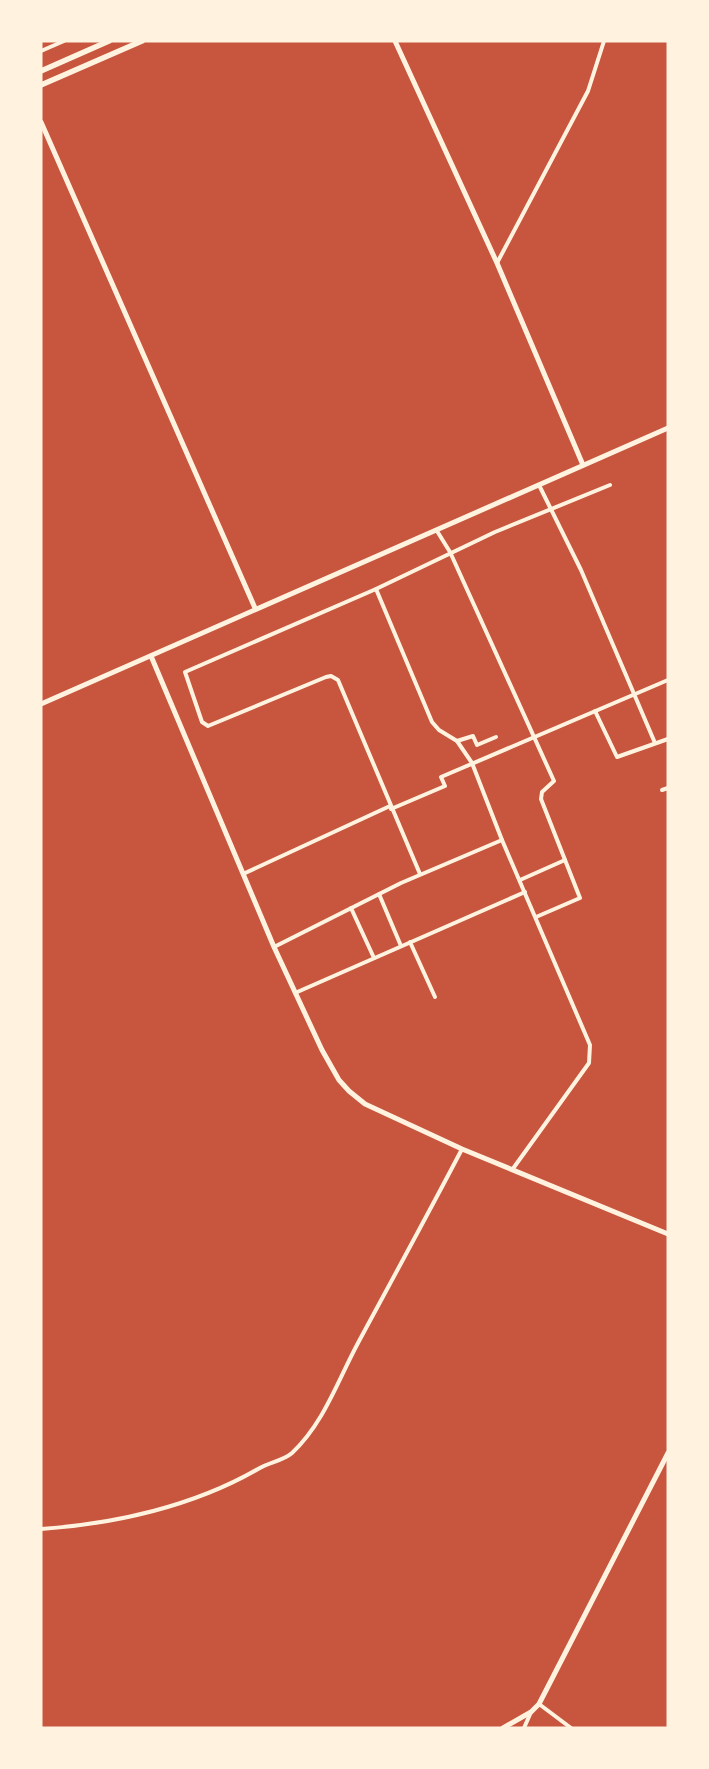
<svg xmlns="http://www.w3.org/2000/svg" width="709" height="1769" font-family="Montserrat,sans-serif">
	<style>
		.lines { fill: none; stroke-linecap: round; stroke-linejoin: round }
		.minor { stroke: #fff3e0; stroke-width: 4 }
		.tertiary { stroke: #fff3e0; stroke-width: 5 }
		.secondary { stroke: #fff3e0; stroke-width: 5.5 }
	</style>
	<rect width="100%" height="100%" fill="#c8553d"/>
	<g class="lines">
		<g class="minor">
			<path d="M41,51L64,41"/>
			<path d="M497,263L588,91L604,41"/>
			<path d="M539,485L581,570L655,743"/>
			<path d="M437,531L450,552L554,781L542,792L541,799L580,898L536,917"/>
			<path d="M376,589L432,722L439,730L457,741L472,763L502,840L590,1045L589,1063L512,1170"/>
			<path d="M595,711L617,757L668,739"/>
			<path d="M457,741L473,736L477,745L496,737"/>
			<path d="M662,790L668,788"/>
			<path d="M391,809L445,786L441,777L668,680"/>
			<path d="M243,874L390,806"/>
			<path d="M420,874L338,680L331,676L326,677L208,726L202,722L185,672L376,589L495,532L610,485"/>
			<path d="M520,880L565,860"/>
			<path d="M379,894L401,946"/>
			<path d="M351,908L374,958"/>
			<path d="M410,942L435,997"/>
			<path d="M274,947L401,883L502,840"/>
			<path d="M295,993L525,892"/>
			<path d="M41,1529C115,1524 194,1506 258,1469C269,1462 283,1461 292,1453C324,1423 338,1380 358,1343C393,1278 428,1214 462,1149"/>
			<path d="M539,1704L571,1728"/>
			<path d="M524,1728L531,1712"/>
		</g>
		<g class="tertiary">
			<path d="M395,41L497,263L583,465"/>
			<path d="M41,122L255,608"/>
			<path d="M151,656L274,947L322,1050L339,1080L349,1091L365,1104L462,1149L668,1234"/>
			<path d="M41,704L668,428"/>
			<path d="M503,1728L531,1712L539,1704L668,1453"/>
		</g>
		<g class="secondary">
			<path d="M41,71L109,41"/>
			<path d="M41,85L142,41"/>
		</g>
	</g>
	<rect width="709" height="1769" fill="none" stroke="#fff3e0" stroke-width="85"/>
</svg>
